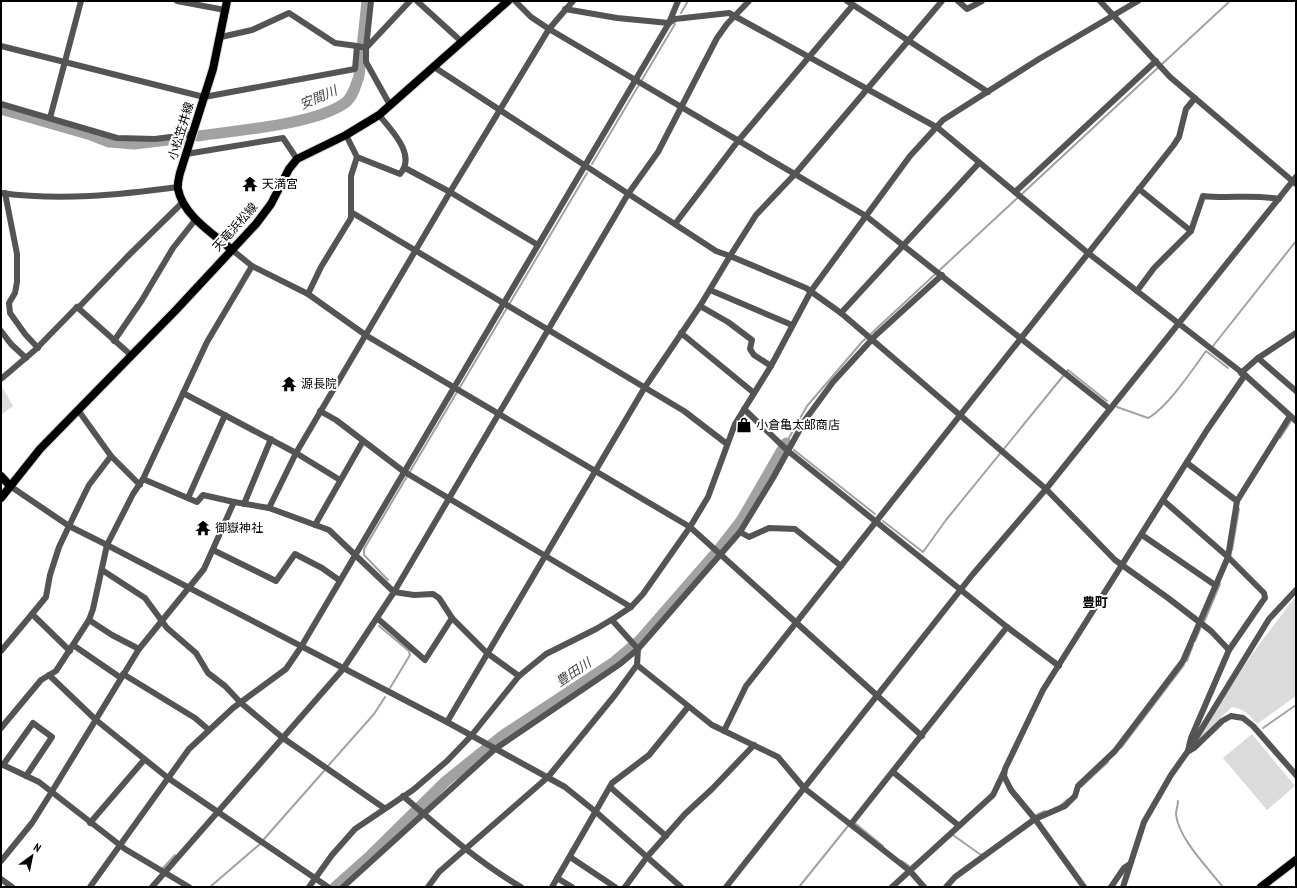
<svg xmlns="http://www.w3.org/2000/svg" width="1297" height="888" font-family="'PT Sans Narrow','Noto Sans JP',sans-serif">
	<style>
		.green { fill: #dbdbdb }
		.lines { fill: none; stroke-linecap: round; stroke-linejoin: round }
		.stream { stroke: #a2a2a2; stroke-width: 2 }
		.river { stroke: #a2a2a2; stroke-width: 11 }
		.major-casing { stroke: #dbdbdb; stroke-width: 10 }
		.minor { stroke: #545454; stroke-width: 6 }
		.major { stroke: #000; stroke-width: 8 }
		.labels { text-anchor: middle; stroke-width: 4; stroke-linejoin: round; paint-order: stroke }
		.street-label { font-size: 12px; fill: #000; stroke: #fff }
		.poi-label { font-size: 12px; fill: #000; stroke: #fff; text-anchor: start }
		.water-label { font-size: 13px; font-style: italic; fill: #434343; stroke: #fff }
		.neighbourhood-label { font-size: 13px; font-weight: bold; fill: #000; stroke: #fff }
	</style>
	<rect width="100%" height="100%" fill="#fff"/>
	<g class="green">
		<path d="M1,385L13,406L1,415Z"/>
		<path d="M1296,596V696L1257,724C1250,714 1243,709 1232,707L1197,740L1252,654Z"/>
		<path d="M1252,734L1295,786L1267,810L1223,758Z"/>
	</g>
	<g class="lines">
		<g class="stream">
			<path d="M681,13L688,1"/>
			<path d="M592,164L675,24"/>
			<path d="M1213,346L1296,241"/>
			<path d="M1117,407L1148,418C1167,408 1193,369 1206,351L1228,368"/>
			<path d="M1280,438L1291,421"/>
			<path d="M788,444L786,443L807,406L862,342L1230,1"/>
			<path d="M794,450L875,514"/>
			<path d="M883,521L923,552L946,520L1068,370L1107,401"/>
			<path d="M1232,550L1239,509"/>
			<path d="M388,580L364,555V549L587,173"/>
			<path d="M1204,622L1220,584"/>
			<path d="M379,626L409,651L410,655L390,688"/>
			<path d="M1195,641L1200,629"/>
			<path d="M1187,661L1193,645"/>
			<path d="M1263,728L1296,705"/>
			<path d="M1121,748L1184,665"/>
			<path d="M328,766L374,714L385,697"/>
			<path d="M1081,787L1108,762"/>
			<path d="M1178,801C1178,805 1176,810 1176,814C1178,838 1208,868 1223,887"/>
			<path d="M1061,805L1068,799"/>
			<path d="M1036,815L1045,811"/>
			<path d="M856,824L883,846"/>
			<path d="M953,835L981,855L983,854"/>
			<path d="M264,839L324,771"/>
			<path d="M902,861L909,866"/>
			<path d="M163,868L175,855"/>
			<path d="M210,887L260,844"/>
			<path d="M799,887L848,826"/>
		</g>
		<g class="river">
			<path d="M1,109L91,135L109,142L134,144L185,138"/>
			<path d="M198,136C237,130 314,125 345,103C353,97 356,85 359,76L367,1"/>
			<path d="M335,887L371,855L446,781L502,736L614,662L639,641L720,548L741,521L786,443"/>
		</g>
		<g class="major-casing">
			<g id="major">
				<path d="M227,1L213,69L180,173C179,178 177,184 178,189C183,215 212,233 231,249"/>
				<path d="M1,476L10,486"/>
				<path d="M1,498L40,449L176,310L256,224L271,204L289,169L297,159L346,135L379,115L508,1"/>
				<path d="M1261,887L1296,860"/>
			</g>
		</g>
		<g class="minor">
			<path d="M177,1L225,10"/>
			<path d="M371,1L366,48V62L390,105"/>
			<path d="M417,1L462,42"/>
			<path d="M515,1L531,17L549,29L866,216L1110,409"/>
			<path d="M847,1L988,92"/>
			<path d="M958,1L967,9L982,1"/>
			<path d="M1100,1L1170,77L1296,184"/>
			<path d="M565,9L617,18L669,23L675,19L729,13L938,128L1088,253L1245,375L1296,421"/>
			<path d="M221,37L252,30L289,13L335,43L357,46"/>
			<path d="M1,46L204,97L355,69L357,46L366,48L410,1"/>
			<path d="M434,67L716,251L730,256L756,215L795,174L942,1"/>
			<path d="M1,104L117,138L156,139L193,134"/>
			<path d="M50,118L81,1"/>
			<path d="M346,135L357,157"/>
			<path d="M186,154L283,138L297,159"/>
			<path d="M405,168L450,192L538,245"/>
			<path d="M1139,189L1191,231"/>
			<path d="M1015,192L1156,61"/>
			<path d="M1,193C61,201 118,195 178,187"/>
			<path d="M5,193L17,254V282L15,293L9,303L10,313L25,334L38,348"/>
			<path d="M351,212L684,411L727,444"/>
			<path d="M675,224L738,141L853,5"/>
			<path d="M252,266L308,294L367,336L690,527L922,736"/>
			<path d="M710,290L792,325"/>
			<path d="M1137,291L1154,268L1191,231L1203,196C1229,199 1253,194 1279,199"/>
			<path d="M308,294L321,267L351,218V176L357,157L400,174C417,155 391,130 379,115"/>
			<path d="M700,306L728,322L752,340L750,349L754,355L771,366"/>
			<path d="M77,307L132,356"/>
			<path d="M841,313L979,163"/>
			<path d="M1,331L11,344L26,358"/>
			<path d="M681,333L754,393"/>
			<path d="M114,341L142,300L173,248L196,219"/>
			<path d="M1258,358L1296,391"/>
			<path d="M1241,373L1258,358L1296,333"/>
			<path d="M1,379L35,350L77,307L80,306L127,257L182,203"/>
			<path d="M183,393L296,453L340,480"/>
			<path d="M744,409L788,451L1007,627"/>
			<path d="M320,411L336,420L403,471L631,607"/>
			<path d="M111,456L140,485"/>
			<path d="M1187,463L1237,501"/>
			<path d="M143,479L197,502L203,495L234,502"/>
			<path d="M10,486L69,526L107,545L447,722L565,787L596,812L681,887"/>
			<path d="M188,498L225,415"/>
			<path d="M1164,501L1228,557L1264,593L1265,598L1262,602L1229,650"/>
			<path d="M244,504L271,439"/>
			<path d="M269,508L329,530L394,592L414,595L433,594L439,598L452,618L487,653L519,676"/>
			<path d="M315,525L363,441"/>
			<path d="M740,532L749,537L769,528L795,529L841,566"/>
			<path d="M1142,535L1215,585"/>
			<path d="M213,550L276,581L295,554L322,568L339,580"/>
			<path d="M102,570L145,598L167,628L196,653L208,673L225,686L241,703L283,738L384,808"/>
			<path d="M32,614L46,597L50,575L59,547L82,499L89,485L111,456L78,410"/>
			<path d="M377,618L425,660L452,618"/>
			<path d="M89,620L112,635L139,649"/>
			<path d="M73,645L121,678"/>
			<path d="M1,651L32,614L70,651"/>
			<path d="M637,665L712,725L778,757L804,788L910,871L924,887"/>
			<path d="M123,674L195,718L209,730"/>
			<path d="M49,675L96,720L168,778L328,887"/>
			<path d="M447,722L645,387L700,306L730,256L806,288L841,313L1046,489L1115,560L1168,598L1211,631L1229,650L1191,738L1188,751"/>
			<path d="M1,728L41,680L56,671L89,620L93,609L107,545L133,494L143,479L207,342L252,266L231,249"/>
			<path d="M724,731L746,686L1173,146L1179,137L1186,109L1195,98"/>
			<path d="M1189,751L1194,748L1222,721L1231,716L1243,718L1253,726L1296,775"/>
			<path d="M1,764L39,782L125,849L189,887"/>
			<path d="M3,765L33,723L52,737L26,776"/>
			<path d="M893,772L958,825"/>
			<path d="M610,787L666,836"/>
			<path d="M403,796C441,829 478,862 521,887"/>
			<path d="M90,823L144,760"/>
			<path d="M851,824L1007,627L1059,666"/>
			<path d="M570,857L615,887"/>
			<path d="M1,861L32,823L51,793L139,649L204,569L234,502L269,508L296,453L450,192L549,29L573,1"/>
			<path d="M557,878L572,887"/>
			<path d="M1,879L12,887"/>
			<path d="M90,887L189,749L233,708L286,669L301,647L669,23L678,1"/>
			<path d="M152,887L343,669L394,592L628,194L658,152L717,38L727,24L749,1"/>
			<path d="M309,887L332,855L355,829L413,790L447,761L471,736L519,676L546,654L596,629L616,617L631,607L643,594L690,527L708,497L735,424L771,366L811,291L910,156L943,120L1039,59L1138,1"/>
			<path d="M343,887L495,749L620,664L638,649L740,532L773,478L805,420L833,382L876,335L942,275"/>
			<path d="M428,887L439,872L548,777L615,695L637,665L638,649L612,620"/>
			<path d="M552,887L612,783L649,755L688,707"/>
			<path d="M625,887L647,857L685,814L712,789L754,745"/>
			<path d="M726,887L973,574L1046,489L1296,177"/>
			<path d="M892,887L993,795L1004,772"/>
			<path d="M946,887L955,877L1035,819L1065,806L1075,796L1078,786L1115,751L1183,661L1228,557L1237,501L1290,416"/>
			<path d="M1084,887L1035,819L1011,790L1004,776L1005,769L1043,690L1207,430L1245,375"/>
			<path d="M1111,887L1124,868L1130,864"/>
			<path d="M1123,887L1144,822L1171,775L1188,751L1269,619L1296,590"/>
		</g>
		<use href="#major" class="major"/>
	</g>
	<defs>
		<g id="temple-bare" transform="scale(1.2)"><path d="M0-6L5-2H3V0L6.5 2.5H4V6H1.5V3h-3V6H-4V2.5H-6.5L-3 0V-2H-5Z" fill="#000" stroke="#fff" stroke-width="2.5" paint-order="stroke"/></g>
		<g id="shop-bare" transform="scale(1.2)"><path d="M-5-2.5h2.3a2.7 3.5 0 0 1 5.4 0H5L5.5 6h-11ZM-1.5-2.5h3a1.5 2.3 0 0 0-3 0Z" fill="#000" stroke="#fff" stroke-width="2.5" paint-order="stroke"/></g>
	</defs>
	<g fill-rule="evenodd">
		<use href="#temple-bare" x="250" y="184"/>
		<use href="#temple-bare" x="289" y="384"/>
		<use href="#shop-bare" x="744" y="425"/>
		<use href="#temple-bare" x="203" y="528"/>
	</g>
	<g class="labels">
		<g class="street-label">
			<text transform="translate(181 131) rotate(-73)" y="4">小松笠井線</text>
			<text transform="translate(235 227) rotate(-48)" y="4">天竜浜松線</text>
		</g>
		<g class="poi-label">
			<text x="262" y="188">天満宮</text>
			<text x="301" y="388">源長院</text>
			<text x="756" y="429">小倉亀太郎商店</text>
			<text x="215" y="532">御嶽神社</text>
		</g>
		<g class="water-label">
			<text transform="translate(318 97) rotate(-23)" y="5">安間川</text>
			<text transform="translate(573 672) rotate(-34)" y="5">豊田川</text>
		</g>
		<g class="neighbourhood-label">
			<text x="1095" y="607">豊町</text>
		</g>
	</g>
	<rect width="1297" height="888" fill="none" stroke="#000000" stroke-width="4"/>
	<g transform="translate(32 856) rotate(33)" stroke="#ffffff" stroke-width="3" paint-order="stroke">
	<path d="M0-3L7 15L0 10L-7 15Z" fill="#000000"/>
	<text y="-6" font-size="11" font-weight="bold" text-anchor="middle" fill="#000000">N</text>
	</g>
</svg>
